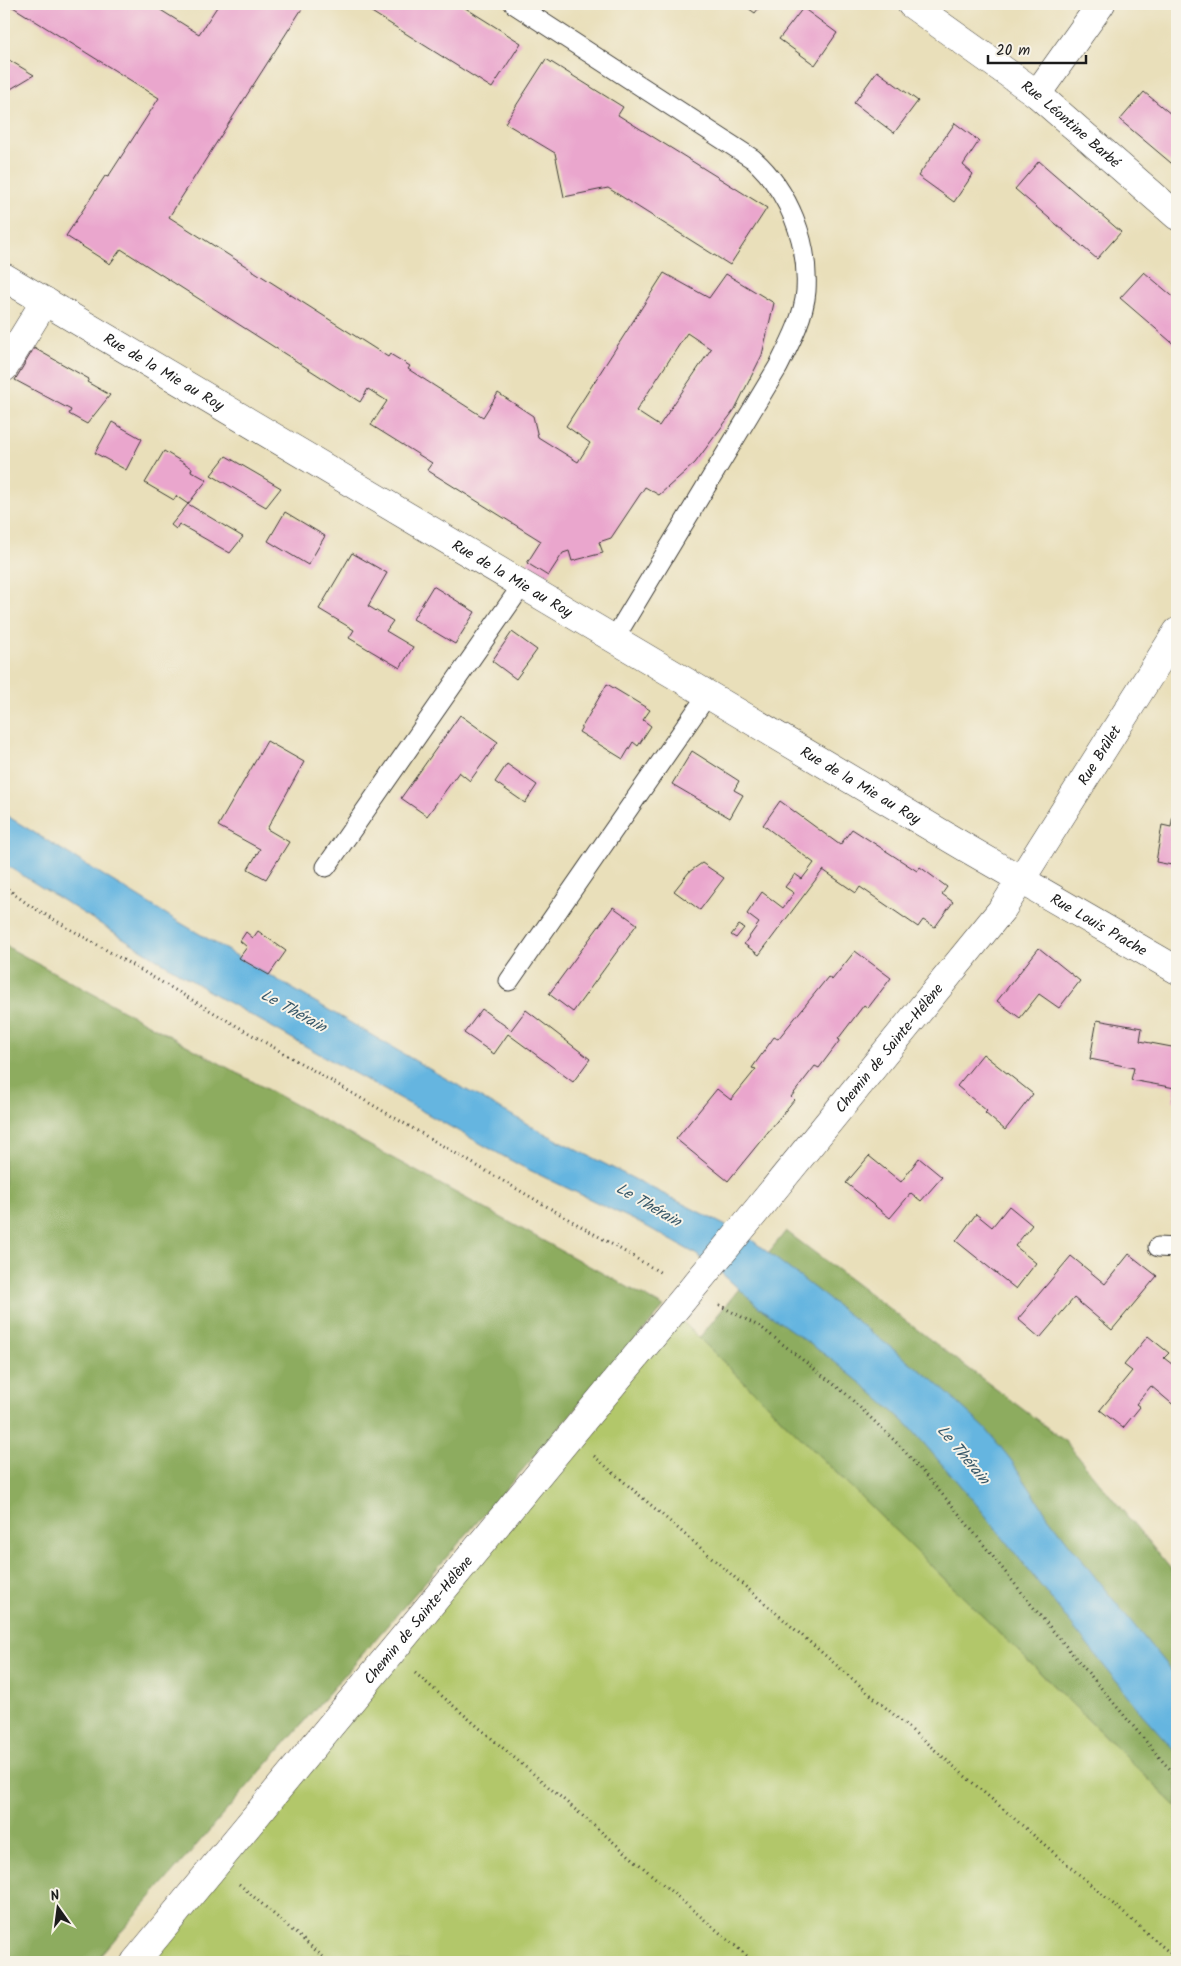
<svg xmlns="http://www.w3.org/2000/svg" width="1181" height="1966" font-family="Kalam,sans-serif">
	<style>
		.green { fill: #b2c76b; stroke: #677244 }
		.forest { fill: #8dac5f; stroke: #54643e }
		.water { fill: #65b5e0; stroke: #40687e }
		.building { fill: #eaa6cd; fill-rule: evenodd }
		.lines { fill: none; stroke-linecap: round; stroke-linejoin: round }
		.service-casing { stroke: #3b3934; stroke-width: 21 }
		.minor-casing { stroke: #3b3934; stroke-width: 29 }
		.path { stroke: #3b3934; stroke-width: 3; stroke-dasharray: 1 4; stroke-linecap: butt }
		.service { stroke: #fff; stroke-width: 19 }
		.minor { stroke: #fff; stroke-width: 28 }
		.labels { text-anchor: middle; stroke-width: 4; stroke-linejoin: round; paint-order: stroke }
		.street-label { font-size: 15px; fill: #1c1c1c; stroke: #f7f3e8 }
		.water-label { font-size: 16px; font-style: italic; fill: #39596a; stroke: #f7f3e8 }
	</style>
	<rect width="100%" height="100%" fill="#f7f3e8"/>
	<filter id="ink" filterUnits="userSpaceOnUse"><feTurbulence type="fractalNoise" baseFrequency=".02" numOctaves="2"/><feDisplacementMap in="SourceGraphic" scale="10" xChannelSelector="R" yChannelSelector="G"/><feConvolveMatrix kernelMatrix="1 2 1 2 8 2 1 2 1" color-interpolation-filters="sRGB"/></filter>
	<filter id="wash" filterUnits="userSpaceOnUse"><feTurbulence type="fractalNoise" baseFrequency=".0096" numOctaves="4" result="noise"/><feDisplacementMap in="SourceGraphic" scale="20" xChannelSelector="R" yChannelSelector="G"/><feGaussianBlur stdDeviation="1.12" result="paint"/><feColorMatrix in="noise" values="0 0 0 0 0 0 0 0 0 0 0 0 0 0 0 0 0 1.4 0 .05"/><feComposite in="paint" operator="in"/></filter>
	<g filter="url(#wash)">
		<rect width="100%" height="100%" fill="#e9dfba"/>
		<path class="green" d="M676,1315L1177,1807V1962H143Z"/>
		<g class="forest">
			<path d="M4,945L664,1307L95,1962H19L4,1952Z"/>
			<path d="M786,1231L1065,1441L1171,1569L1177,1580V1807L699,1338Z"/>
		</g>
		<path class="water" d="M4,814L174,919L436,1073L540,1131L748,1237L933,1380L986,1429L1011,1460L1048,1516L1099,1582L1177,1678V1753L1142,1714L977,1505L908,1425L868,1389L831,1359L760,1308L719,1271L694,1253L644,1225L521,1166L307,1047L210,992L4,864Z"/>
		<g id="blocks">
			<g class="building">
				<path d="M8,4H151L199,34L219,4H305L169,217L388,357L390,354L410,366L408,369L483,417L498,393L533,416L538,437L578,462L590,443L566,426L664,273L709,298L726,274L774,303L762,355L735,409L695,463L659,495L645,487L611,538L599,542L603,553L572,561L569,551L563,553L548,576L527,563L541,541L427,470L432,463L371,425L387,401L368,389L360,402L121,249L110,264L66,236L105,176L108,177L159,98ZM687,333L711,349L659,426L636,411Z"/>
				<path d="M359,4H459L521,43L492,88Z"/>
				<path d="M742,4H762L755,13Z"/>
				<path d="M803,8L837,33L815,65L779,39Z"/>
				<path d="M4,57L34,75L4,93Z"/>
				<path d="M546,59L623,107L618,115L767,208L730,265L608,188L564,197L555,153L505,123Z"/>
				<path d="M877,71L918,101L894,133L854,103Z"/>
				<path d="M1144,92L1177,119V168L1120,120Z"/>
				<path d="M955,123L979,141L963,165L973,174L954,202L918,176Z"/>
				<path d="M1039,161L1121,232L1097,259L1015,189Z"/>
				<path d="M1144,272L1177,300V347L1120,298Z"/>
				<path d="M34,348L89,379L87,382L110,395L87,424L69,414L71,410L15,380Z"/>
				<path d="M112,422L142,439L126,470L95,453Z"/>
				<path d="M164,451L192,468L191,471L207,480L188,504L176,496L174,500L145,483Z"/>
				<path d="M226,456L281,488L266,507L211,475Z"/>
				<path d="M188,504L243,537L230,553L179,524L176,529L171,525Z"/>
				<path d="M285,512L325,536L308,565L268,541Z"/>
				<path d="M352,553L387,573L368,606L393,621L386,631L413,647L400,668L349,638L354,630L319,609Z"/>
				<path d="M433,586L475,612L455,644L413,619Z"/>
				<path d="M512,632L537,650L516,679L492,661Z"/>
				<path d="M607,684L650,710L643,720L651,726L638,746L633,742L623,759L579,732Z"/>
				<path d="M460,715L498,742L470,781L459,772L427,816L401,798Z"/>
				<path d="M267,741L304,762L267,829L289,842L266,879L248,869L260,849L218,826Z"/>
				<path d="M692,751L739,781L734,790L743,795L730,818L672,784Z"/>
				<path d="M507,764L537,785L525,803L495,782Z"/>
				<path d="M1176,797H1177V866L1156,862L1162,825L1171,827Z"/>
				<path d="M780,801L840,845L852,829L917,871L920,867L947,887L942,894L953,902L935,927L923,920L918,927L860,887L856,893L823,870L759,955L744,944L759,923L747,914L762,892L783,908L794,893L785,887L795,874L802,879L814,863L763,825Z"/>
				<path d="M702,863L724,878L700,910L674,891L689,872Z"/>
				<path d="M613,907L637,924L573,1012L549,994Z"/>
				<path d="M739,925L744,928L736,938L731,935Z"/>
				<path d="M258,931L286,951L269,975L239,958L247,947L240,941L246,932L253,938Z"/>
				<path d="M1039,948L1080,981L1059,1008L1039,994L1020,1018L997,1001Z"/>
				<path d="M855,951L891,978L868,1008L864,1005L838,1039L840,1040L819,1068L815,1066L791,1097L794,1100L728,1181L676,1139L717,1089L731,1100L756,1069L752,1068L774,1037L778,1039L828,977L832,980Z"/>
				<path d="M482,1009L511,1030L526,1010L590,1059L573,1082L508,1034L494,1054L464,1033Z"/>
				<path d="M1097,1020L1142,1028L1140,1041L1177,1048V1102L1173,1101L1175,1088L1131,1080L1134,1068L1090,1059Z"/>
				<path d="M983,1054L1033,1094L1005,1130L985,1113L987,1111L957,1086Z"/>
				<path d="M869,1156L901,1182L919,1158L942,1177L921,1201L911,1193L890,1218L846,1183Z"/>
				<path d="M1009,1206L1032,1225L1015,1246L1036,1263L1016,1289L956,1241L976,1214L992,1227Z"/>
				<path d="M1129,1254L1157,1276L1112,1330L1074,1298L1040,1338L1018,1319L1071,1256L1105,1284Z"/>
				<path d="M1148,1336L1169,1353L1164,1358L1177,1368V1408L1151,1386L1136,1404L1140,1407L1123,1428L1100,1410L1132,1371L1124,1365Z"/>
				<path d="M1177,1422V1435L1171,1430Z"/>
			</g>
		</g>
	</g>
	<g filter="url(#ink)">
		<use href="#blocks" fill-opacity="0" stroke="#3b3934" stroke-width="1"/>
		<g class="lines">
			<g class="service-casing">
				<g id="service">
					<path d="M514,4L753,159C789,191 809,242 806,291C804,317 790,343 778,367L614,639"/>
					<path d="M326,867L523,584"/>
					<path d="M509,981L708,694"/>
					<path d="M1158,1247L1177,1248"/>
				</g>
			</g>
			<g class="minor-casing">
				<g id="minor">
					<path id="s1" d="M911,4L1037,94L1177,216"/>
					<path d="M1037,94L1101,4"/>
					<path id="s2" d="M4,277L968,849L1177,970"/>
					<path d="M4,368L45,301"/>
					<path id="s3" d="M135,1962L753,1215L1003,908L1177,632"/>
				</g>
			</g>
			<g class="path">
				<path d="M4,886L29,905L663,1274"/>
				<path d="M719,1305L762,1328L846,1394L900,1446L955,1509L1038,1613L1165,1764L1177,1776"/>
				<path d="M594,1456L1177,1959"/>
				<path d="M415,1673L754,1962"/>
				<path d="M239,1884L329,1962"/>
			</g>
			<use href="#service" class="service"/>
			<use href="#minor" class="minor"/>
		</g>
	</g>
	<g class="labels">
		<g class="street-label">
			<text dy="5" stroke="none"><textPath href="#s1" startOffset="200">Rue Léontine Barbé</textPath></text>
			<text dy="5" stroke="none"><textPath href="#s2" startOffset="186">Rue de la Mie au Roy</textPath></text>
			<text dy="5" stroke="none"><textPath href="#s2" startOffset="591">Rue de la Mie au Roy</textPath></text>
			<text dy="5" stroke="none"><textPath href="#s3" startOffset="1546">Rue Brûlet</textPath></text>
			<text dy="5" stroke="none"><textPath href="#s2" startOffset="996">Rue de la Mie au Roy</textPath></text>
			<text dy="5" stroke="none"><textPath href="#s2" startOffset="1272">Rue Louis Prache</textPath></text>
			<text dy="5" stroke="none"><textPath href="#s3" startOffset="1185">Chemin de Sainte-Hélène</textPath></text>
			<text dy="5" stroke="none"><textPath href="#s3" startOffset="444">Chemin de Sainte-Hélène</textPath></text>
		</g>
		<g class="water-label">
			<text transform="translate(294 1010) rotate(29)" y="6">Le Thérain</text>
			<text transform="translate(649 1204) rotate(30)" y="6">Le Thérain</text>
			<text transform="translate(964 1454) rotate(50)" y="6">Le Thérain</text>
		</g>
	</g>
	<rect width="1181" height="1966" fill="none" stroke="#f7f3e8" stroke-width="20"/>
	<g transform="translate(58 1908) rotate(346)" stroke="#f7f3e8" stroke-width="4" paint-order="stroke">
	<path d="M0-4L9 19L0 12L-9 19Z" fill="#1c1c1c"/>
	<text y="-8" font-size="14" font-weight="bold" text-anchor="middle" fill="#1c1c1c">N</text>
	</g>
	<path d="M988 55v8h98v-8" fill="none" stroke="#1c1c1c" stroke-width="2.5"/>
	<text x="996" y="55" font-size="15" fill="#1c1c1c" stroke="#f7f3e8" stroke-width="4" paint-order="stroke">20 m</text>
</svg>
